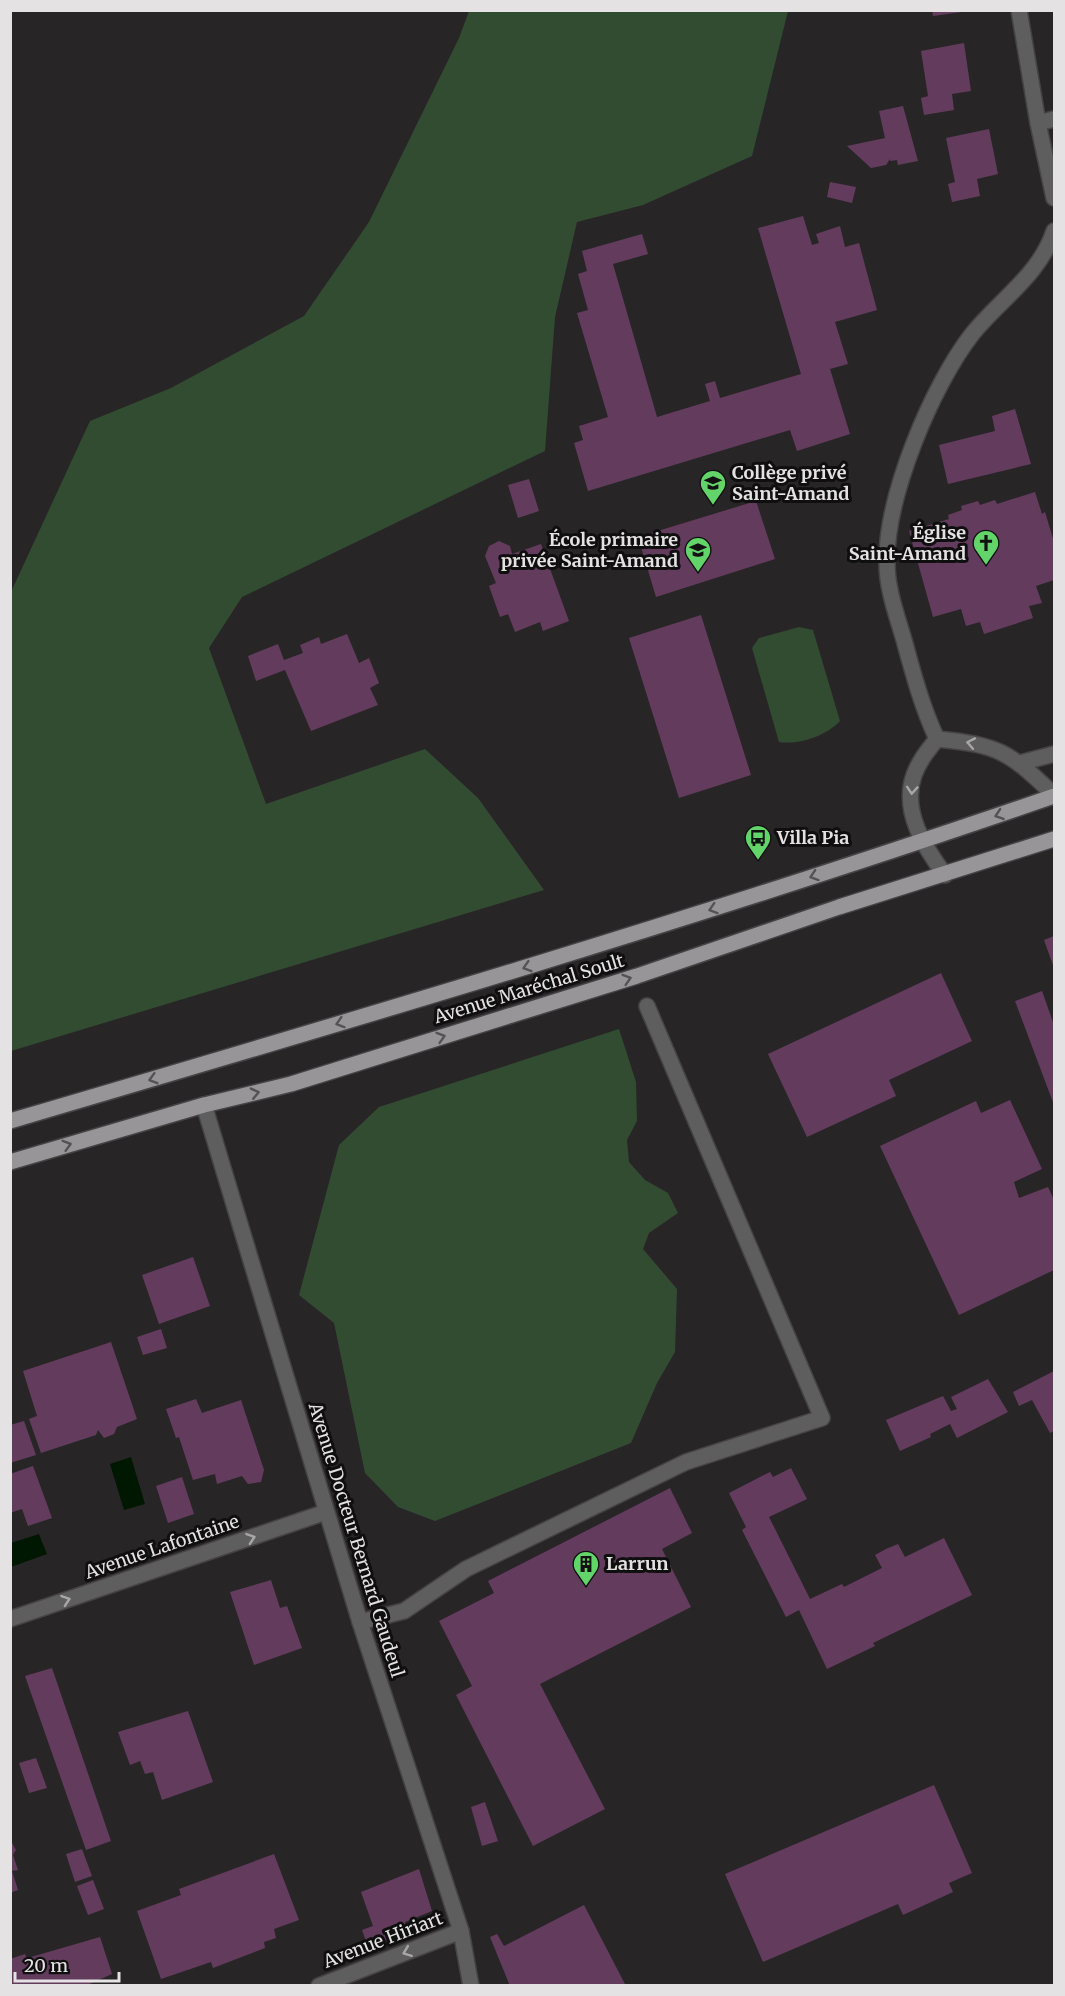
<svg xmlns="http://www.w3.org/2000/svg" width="1065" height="1996" font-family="Merriweather,serif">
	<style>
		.green { fill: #324c32 }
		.water { fill: #001801 }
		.building { fill: #633c5d }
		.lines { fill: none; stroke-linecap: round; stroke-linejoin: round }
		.minor-casing { stroke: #464345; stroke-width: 18 }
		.major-casing { stroke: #464345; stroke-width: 18 }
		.minor { stroke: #5f5e5f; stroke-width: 15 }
		.major { stroke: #979597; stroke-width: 15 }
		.oneway { stroke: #a8a7a8 }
		.oneway2 { stroke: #545254 }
		.labels { text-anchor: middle; stroke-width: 6; stroke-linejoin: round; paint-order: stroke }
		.poi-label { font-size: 18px; font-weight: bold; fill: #e4e2e3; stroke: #100f10; text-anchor: start }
		.street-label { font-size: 18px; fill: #e4e2e3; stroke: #100f10 }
	</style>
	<rect width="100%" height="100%" fill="#282527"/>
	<g class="green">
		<path d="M469,11H788L752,156L643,205L577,222L555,317L545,451L242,597L209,648L266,804L425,749L478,798L544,890L11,1051V592L90,421L171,388L304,316L369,222L459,38Z"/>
		<path d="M799,627L813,630L840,721C826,736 799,745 779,742L752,648L759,638Z"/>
		<path d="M619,1029L636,1082L637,1121L627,1140L629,1162L645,1180L668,1193L678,1213L649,1233L643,1249L677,1289L675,1352L657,1383L631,1443L435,1521L398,1507L365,1473L334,1323L299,1295L339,1145L379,1107Z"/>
	</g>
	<g class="water">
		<path d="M131,1457L145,1504L124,1510L110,1464Z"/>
		<path d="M39,1534L47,1554L11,1567V1543Z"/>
	</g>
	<g class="building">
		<path d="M932,10H962V12L933,16Z"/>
		<path d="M964,43L971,91L952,94L954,110L924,115L921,98L928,96L921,51Z"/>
		<path d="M903,106L918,161L898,165L897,160L890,161V159L886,165L871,168L847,146L885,138L879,111Z"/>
		<path d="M989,129L998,174L977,179L980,196L952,202L948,184L955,182L946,138Z"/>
		<path d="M830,182L856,187L852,203L827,197Z"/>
		<path d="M803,216L812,245L819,243L816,234L840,226L845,247L859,243L877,310L835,322L848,364L830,369L850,434L797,451L790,430L588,491L574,443L583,440L579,426L608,417L577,313L588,310L578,274L587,271L582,251L642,234L648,254L613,264L657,417L710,401L705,384L715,381L720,398L801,374L758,228Z"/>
		<path d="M1015,409L1031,464L948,484L939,445L995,431L992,416Z"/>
		<path d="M529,479L539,511L518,518L508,485Z"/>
		<path d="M1035,492L1042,514L1045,512L1054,542V580L1036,586L1042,603L1029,606L1033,618L984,634L980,622L966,626L961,609L933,617L909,531L949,519L948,515L962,510L961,506L978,501L980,505L995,500L997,504Z"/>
		<path d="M756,501L775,559L656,597L638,537Z"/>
		<path d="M499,541L510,546L512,554L541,544L569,621L543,631L540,622L515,632L508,614L500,617L489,586L496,583L485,556L489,546Z"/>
		<path d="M701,615L751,775L679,798L629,638Z"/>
		<path d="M347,634L359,663L369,658L379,683L370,688L378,705L311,731L285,670L256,681L248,656L278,644L284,660L303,653L300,645L319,637L321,644Z"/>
		<path d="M1054,936V968L1044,940Z"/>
		<path d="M941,973L972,1041L889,1080L896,1096L807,1137L768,1054Z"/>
		<path d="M1042,991L1054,1025V1105L1015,1001Z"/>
		<path d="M1010,1100L1042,1169L1014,1182L1019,1198L1048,1187L1054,1200V1270L959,1315L880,1146L976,1101L981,1113Z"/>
		<path d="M193,1257L210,1306L159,1324L142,1275Z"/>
		<path d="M161,1329L167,1348L143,1355L137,1337Z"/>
		<path d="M111,1342L137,1419L117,1427L114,1434L104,1438L98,1430L96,1435L41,1453L29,1419L37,1416L23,1371Z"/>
		<path d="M1054,1371V1431L1050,1433L1032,1400L1019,1406L1013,1392Z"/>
		<path d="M988,1379L1008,1412L957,1438L950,1424L930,1434L931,1437L900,1451L886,1420L943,1396L951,1411L957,1409L951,1397Z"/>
		<path d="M196,1399L202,1413L241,1400L264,1470L261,1482L248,1484L242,1476L217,1484L215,1474L193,1480L179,1437L176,1438L166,1409Z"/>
		<path d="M24,1421L36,1455L10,1463V1425Z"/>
		<path d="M33,1466L52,1518L28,1526L22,1509L10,1513V1474Z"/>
		<path d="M791,1468L807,1499L769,1517L810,1599L842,1584L844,1587L882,1568L875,1555L886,1549L898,1544L905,1557L944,1538L972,1595L873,1643L875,1646L827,1669L799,1610L786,1617L742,1530L746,1527L729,1493L770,1472L773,1477Z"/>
		<path d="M182,1477L194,1514L168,1523L156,1486Z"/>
		<path d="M670,1488L692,1533L662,1549L691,1607L540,1684L605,1809L533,1846L456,1695L472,1686L439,1621L494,1593L488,1581Z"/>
		<path d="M271,1580L280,1608L287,1606L302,1648L254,1665L230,1592Z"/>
		<path d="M52,1668L111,1841L86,1850L25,1676Z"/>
		<path d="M188,1711L213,1782L162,1800L153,1772L145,1774L140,1761L130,1765L118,1732Z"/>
		<path d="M36,1758L47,1788L29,1793L19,1763Z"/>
		<path d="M934,1785L972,1873L949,1883L953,1892L903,1915L898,1904L763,1962L725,1874Z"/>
		<path d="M485,1802L498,1841L482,1846L471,1807Z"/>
		<path d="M10,1839L16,1850L13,1855L18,1870L12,1871L18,1890L10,1893Z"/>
		<path d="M82,1849L92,1876L75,1882L66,1854Z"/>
		<path d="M274,1854L299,1920L274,1929L276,1938L264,1942L265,1948L213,1968L211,1962L161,1979L137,1911L181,1895L179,1889Z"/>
		<path d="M419,1869L432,1911L405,1922L409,1931L368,1947L362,1930L373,1926L361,1892Z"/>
		<path d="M93,1880L104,1909L88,1915L77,1886Z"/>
		<path d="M584,1905L626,1986H510L490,1937L497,1934L504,1946Z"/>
		<path d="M100,1937L112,1974L85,1986H10V1959L25,1954L29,1964L34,1962L31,1957Z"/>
	</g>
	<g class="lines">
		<g class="minor-casing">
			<g id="minor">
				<path d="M1019,10L1038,123L1054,198"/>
				<path d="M1038,123L1054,119"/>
				<path d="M937,739C922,707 913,673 904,640C897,616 887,589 887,564C885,498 932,385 973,333C1001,299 1040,274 1054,231"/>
				<path d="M937,739C928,750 919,761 914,775C901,811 925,848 945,875"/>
				<path d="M937,739C1000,745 1009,752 1054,795"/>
				<path d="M1020,763L1054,754"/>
				<path d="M204,1105L360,1622L461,1931L471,1986"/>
				<path d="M10,1619L326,1512"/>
				<path d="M360,1622L404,1611L466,1569L686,1462L822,1418L647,1006"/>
				<path d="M319,1986L461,1931"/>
			</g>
		</g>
		<g class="major-casing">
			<g id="major">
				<path d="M10,1121C360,1018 710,915 1054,796"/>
				<path d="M10,1162L204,1105L291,1084L637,976L839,907L1054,839"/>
			</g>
		</g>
		<use href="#minor" class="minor"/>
		<use href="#major" class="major"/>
	</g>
	<defs><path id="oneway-chevron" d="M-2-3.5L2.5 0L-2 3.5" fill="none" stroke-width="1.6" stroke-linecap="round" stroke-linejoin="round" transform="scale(1.5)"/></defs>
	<g class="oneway">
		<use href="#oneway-chevron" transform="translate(971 743) rotate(-169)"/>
		<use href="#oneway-chevron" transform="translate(912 790) rotate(94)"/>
		<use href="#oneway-chevron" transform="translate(251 1538) rotate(-19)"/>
		<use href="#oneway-chevron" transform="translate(66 1600) rotate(-19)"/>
		<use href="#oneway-chevron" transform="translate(407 1952) rotate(159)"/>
	</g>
	<g class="oneway2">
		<use href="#oneway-chevron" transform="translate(999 815) rotate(161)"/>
		<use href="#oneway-chevron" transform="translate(814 876) rotate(162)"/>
		<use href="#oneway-chevron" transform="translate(713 909) rotate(162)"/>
		<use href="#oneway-chevron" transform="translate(527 967) rotate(163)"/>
		<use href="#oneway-chevron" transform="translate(627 979) rotate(-17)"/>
		<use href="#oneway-chevron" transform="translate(340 1023) rotate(163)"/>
		<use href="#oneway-chevron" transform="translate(441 1037) rotate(-17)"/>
		<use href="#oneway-chevron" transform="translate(153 1079) rotate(164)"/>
		<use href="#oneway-chevron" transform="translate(255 1093) rotate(-13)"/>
		<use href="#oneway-chevron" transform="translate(67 1145) rotate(-16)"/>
	</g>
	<defs>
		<g id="school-pin" transform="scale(1.35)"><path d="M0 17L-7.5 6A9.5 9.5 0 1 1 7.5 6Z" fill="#63d469" stroke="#100f10"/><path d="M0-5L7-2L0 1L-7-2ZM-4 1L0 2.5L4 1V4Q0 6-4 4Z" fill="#111"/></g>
		<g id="church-pin" transform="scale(1.35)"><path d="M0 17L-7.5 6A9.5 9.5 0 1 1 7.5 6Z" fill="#63d469" stroke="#100f10"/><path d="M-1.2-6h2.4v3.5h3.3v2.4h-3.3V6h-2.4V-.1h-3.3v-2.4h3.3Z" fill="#111"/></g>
		<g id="bus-pin" transform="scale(1.35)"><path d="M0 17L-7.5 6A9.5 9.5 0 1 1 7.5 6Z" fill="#63d469" stroke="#100f10"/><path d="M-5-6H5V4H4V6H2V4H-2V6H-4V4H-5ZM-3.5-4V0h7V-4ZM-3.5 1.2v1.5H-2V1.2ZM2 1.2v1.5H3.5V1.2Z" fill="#111"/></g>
		<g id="building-pin" transform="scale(1.35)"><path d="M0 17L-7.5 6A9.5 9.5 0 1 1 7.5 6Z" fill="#63d469" stroke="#100f10"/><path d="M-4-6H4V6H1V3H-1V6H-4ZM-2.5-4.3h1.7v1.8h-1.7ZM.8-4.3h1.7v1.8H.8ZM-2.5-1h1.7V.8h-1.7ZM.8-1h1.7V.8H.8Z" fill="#111"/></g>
	</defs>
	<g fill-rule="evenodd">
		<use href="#school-pin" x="713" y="483"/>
		<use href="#church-pin" x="986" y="543"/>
		<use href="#school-pin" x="698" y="550"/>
		<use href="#bus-pin" x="758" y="838"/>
		<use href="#building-pin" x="586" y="1564"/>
	</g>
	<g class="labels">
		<g class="poi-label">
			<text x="732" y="479">Collège privé<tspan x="732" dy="21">Saint-Amand</tspan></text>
			<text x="966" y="539" text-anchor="end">Église<tspan x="966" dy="21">Saint-Amand</tspan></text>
			<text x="678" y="546" text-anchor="end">École primaire<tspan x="678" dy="21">privée Saint-Amand</tspan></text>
			<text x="777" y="844">Villa Pia</text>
			<text x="606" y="1570">Larrun</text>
		</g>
		<g class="street-label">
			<text transform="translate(529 989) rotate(-17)" y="6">Avenue Maréchal Soult</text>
			<text transform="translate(356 1540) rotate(73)" y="6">Avenue Docteur Bernard Gaudeul</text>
			<text transform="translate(162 1547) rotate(-19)" y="6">Avenue Lafontaine</text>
			<text transform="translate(383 1940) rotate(-21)" y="6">Avenue Hiriart</text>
		</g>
	</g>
	<rect width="1065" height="1996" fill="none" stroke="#e4e2e3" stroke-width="24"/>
	<path d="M15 1972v9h104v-9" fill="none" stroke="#e4e2e3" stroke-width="3"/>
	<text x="24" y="1972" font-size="18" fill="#e4e2e3" stroke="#100f10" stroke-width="4.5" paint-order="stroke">20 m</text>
</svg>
